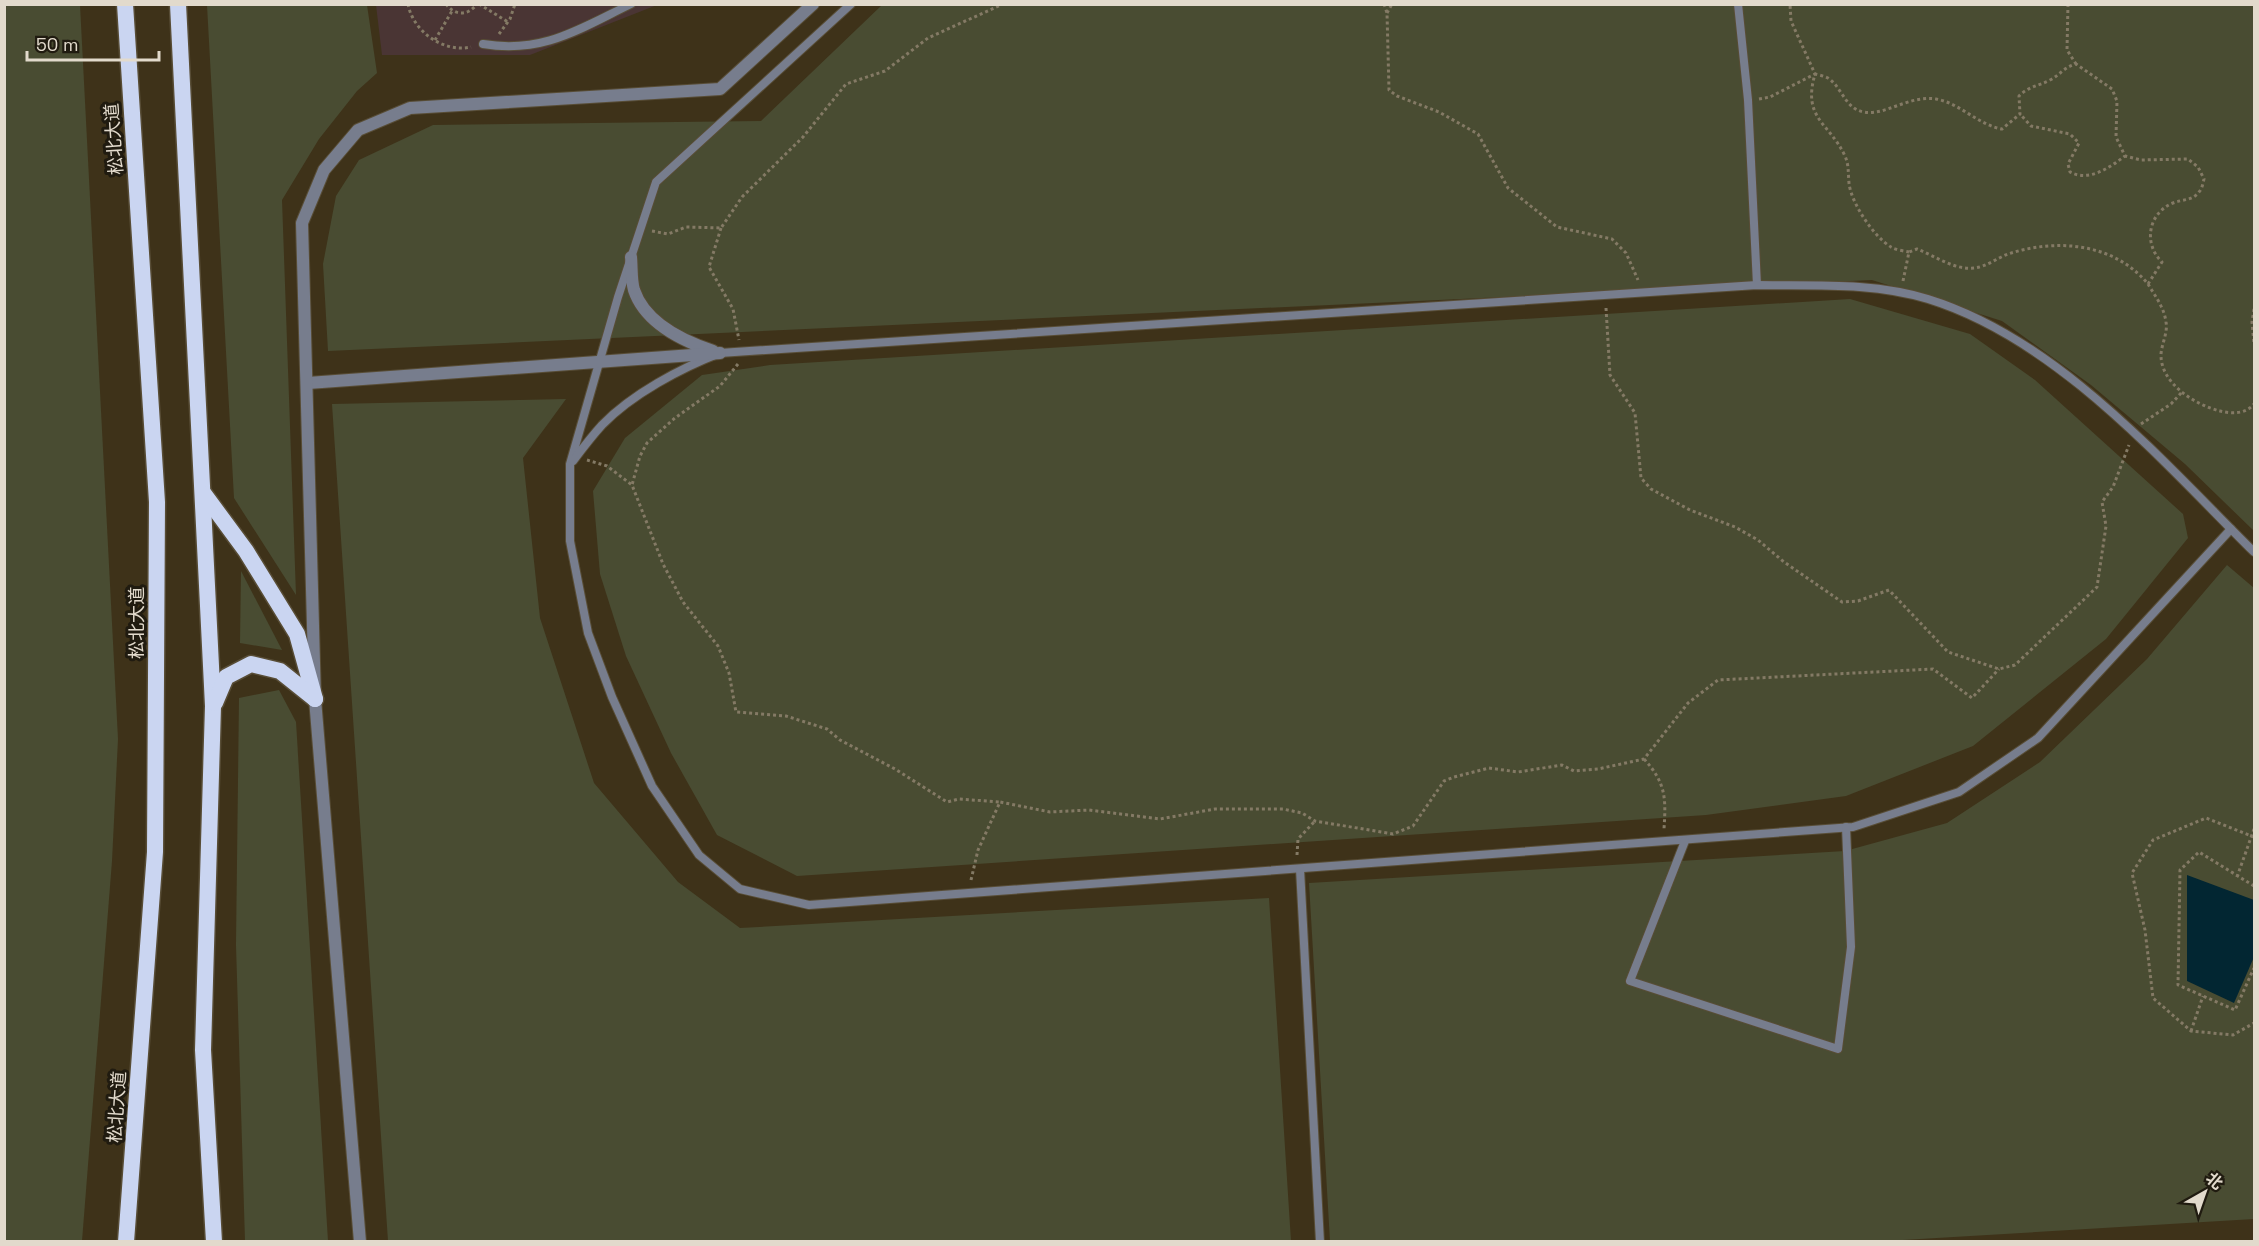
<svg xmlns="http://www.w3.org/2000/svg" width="2259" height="1246" font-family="'Space Grotesk','Noto Sans SC',sans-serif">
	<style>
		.commercial { fill: #4a3534 }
		.green { fill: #494c32 }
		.water { fill: #022632 }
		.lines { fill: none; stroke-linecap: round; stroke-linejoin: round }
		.service-casing { stroke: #584d36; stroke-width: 10 }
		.minor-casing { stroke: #584d36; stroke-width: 14 }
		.tertiary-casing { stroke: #584d36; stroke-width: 14 }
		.trunk-casing { stroke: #584d36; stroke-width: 19 }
		.path { stroke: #847a65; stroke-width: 3; stroke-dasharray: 3 3; stroke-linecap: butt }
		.service { stroke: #777d8d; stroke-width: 8 }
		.minor { stroke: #777d8d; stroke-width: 12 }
		.tertiary { stroke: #777d8d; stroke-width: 12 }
		.trunk { stroke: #cad5f1; stroke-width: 16 }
		.labels { text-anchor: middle; stroke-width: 6; stroke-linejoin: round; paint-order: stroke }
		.street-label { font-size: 18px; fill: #e2dacc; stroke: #201b10 }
	</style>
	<rect width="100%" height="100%" fill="#3e3219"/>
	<path class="commercial" d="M376,5H657L530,55H382Z"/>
	<g class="green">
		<path d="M5,4L80,5L118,739L112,861L82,1241H5Z"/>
		<path d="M207,5H367L377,73L357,91L319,139L282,200L296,595L234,498Z"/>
		<path d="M882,5H2254V531L2185,464L2091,385L2002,321L1872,280L328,351L323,264L336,196L359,160L433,125L761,121Z"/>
		<path d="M1850,299L1970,334L2035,380L2183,514L2188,538L2106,639L1973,746L1846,796L1706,815L797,876L717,835L671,753L626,656L600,574L593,491L625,438L702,375L770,365Z"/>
		<path d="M566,399L523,458L540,618L594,783L678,882L740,928L1269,898L1291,1241H388L332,404Z"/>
		<path d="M2227,565L2254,588V1219L1869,1242L1330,1241L1309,883L1845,851L1947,823L2040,762L2147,659Z"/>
		<path d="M241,571L282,650L240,643Z"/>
		<path d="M279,690L296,722L328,1241H245L236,945L239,698Z"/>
	</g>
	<path class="water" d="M2187,875L2254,900V957L2234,1003L2187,981Z"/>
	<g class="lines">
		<g class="service-casing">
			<g id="service">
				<path d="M851,4L656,182L618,297L570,464V541L588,633L612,697L652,786L699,855L740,889L809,905L1853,827L1959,792L2038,738L2231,529"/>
				<path d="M1738,4L1748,100L1757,285"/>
				<path d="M483,44C543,54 579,29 631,4"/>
				<path d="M573,461C582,449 592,436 602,425C632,394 681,368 720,353L1757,285C1813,286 1873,282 1928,299C2057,339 2160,459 2254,552"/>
				<path d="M1685,841L1630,981L1838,1049L1851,947L1846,827"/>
				<path d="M1300,869L1320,1242"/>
			</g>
		</g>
		<g class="minor-casing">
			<g id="minor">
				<path d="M631,257C632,267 631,280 634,290C645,323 683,341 713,351"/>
				<path d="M308,383L720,353"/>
			</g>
		</g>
		<g class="tertiary-casing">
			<path id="tertiary" d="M360,1242L315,699L302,223L324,170L358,130L410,108L720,89L813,4"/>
		</g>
		<g class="trunk-casing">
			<g id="trunk">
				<path d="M125,4L157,502L155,852L126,1242"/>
				<path d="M178,4L213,706L203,1050L214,1242"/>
				<path d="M204,494L246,551L297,634L315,699"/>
				<path d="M215,703L226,677L251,664L280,671L315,699"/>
			</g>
		</g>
		<g class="path">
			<path d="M408,4C413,32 444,53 471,47"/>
			<path d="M446,4C455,16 468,16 477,4"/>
			<path d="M479,4L508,22"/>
			<path d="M1384,4L1387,13L1389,90L1397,96L1439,112L1478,134L1508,188L1557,227L1612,239L1626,253L1638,280"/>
			<path d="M2068,4L2067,50L2076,64"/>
			<path d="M1387,13L1392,4"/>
			<path d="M499,34L510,19L515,4"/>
			<path d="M435,40L452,11"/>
			<path d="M1759,99L1770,97L1815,74L1791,21L1790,4"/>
			<path d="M721,228L709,267L733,309L739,340"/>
			<path d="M652,231L668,234L686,227L721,228L742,197L803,137L846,84L885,71L928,38L1003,4"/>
			<path d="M1909,252C1904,251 1896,250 1891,247C1874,237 1851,203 1849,183C1848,173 1849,165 1845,156C1829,122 1802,119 1815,74C1819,75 1824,76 1828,78C1842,87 1845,109 1864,112C1885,116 1909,95 1936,99C1960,103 1978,125 2002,129L2020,114L2019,96C2029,86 2039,86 2050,80C2060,75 2064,67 2076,64L2112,89L2117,101L2116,137L2125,156C2109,168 2089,182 2070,172L2068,164L2079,143L2070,134L2031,126L2020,114"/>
			<path d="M1903,281L1909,252L1917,249C1935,256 1954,270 1974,268C1986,267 1997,258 2008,254C2057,238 2114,243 2148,284L2162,262C2143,244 2148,213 2173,203C2183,199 2192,201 2199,192C2202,189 2203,183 2204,179L2198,167L2188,159L2141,160L2125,156"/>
			<path d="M2148,284C2155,296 2164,307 2166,322C2168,332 2162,343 2161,354C2160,383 2195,405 2220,411C2232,414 2246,414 2254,404"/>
			<path d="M1606,308L1610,375L1635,413L1641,478L1651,489L1690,510L1735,527L1758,540L1784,562L1842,602L1858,601L1889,590L1948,652L1999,669L2015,665L2097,587L2106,526L2102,502L2113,487L2129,445"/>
			<path d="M2254,309L2252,322L2254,344"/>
			<path d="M738,364L720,386L675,418L647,443L640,456L632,485L663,564L683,602L718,646L729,673L736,712L786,716L827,729L840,740L895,769L947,802L959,799L1000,802"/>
			<path d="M2141,424L2171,404L2182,392"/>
			<path d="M587,460L607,466L632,485"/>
			<path d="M1644,759C1666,783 1666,798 1664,829"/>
			<path d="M2254,837L2206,818L2153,840L2132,873L2145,930L2153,998L2191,1031L2233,1035L2254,1023"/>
			<path d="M1297,855L1298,839L1315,821"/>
			<path d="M2237,877L2254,829"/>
			<path d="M971,880L978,850L1000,802L1050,812L1089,810L1160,819L1215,809H1283L1302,813L1315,821L1393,834L1413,826L1444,781L1454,777L1489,768L1518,772L1562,765L1574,771L1598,769L1644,759L1688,703L1718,680L1933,669L1972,698L1999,669"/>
			<path d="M2254,886L2199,852L2180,870L2178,985L2235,1010L2254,968"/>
			<path d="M2191,1031L2203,996"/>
		</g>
		<use href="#service" class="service"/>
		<use href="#minor" class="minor"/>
		<use href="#tertiary" class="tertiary"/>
		<use href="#trunk" class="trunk"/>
	</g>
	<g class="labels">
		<g class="street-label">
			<text transform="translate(114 139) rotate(-94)" y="6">松北大道</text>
			<text transform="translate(137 623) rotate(-90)" y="6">松北大道</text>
			<text transform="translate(117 1107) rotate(-86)" y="6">松北大道</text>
		</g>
	</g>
	<rect width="2259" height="1246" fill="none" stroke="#e2dacc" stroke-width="12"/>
	<g transform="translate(2205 1192) rotate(40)" stroke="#201b10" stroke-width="4.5" paint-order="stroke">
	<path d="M0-4.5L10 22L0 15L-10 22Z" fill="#e2dacc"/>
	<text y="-9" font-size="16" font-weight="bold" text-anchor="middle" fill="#e2dacc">北</text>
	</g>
	<path d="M27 51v9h132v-9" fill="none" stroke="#e2dacc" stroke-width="3"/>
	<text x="36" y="51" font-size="18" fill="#e2dacc" stroke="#201b10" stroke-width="4.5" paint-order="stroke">50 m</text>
</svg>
